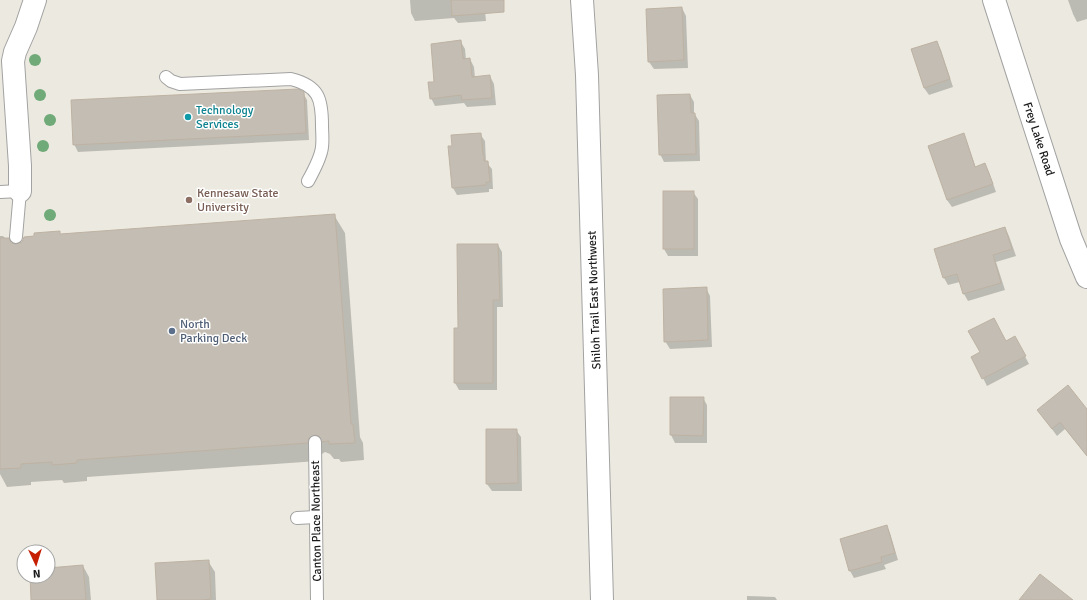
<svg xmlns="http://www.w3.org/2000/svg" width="1087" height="600" font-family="Signika,sans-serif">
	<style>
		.shadow { fill: #0003 }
		.building { fill: #c4bdb3; stroke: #beb2a2 }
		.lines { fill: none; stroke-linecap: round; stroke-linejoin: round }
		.service-casing { stroke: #a2a2a2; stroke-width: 14 }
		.minor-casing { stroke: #a2a2a2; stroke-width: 24 }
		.service { stroke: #fff; stroke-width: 12 }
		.minor { stroke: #fff; stroke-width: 22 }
		.tree { fill: #70aa79 }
		.culture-dot { fill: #0f9aa8; stroke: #fff; stroke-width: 1.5 }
		.education-dot { fill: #8d6e63; stroke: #fff; stroke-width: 1.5 }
		.service-dot { fill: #5c6f8a; stroke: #fff; stroke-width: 1.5 }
		.labels { text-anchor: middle; stroke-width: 3; stroke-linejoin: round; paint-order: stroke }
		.culture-label { font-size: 12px; fill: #0d838f; stroke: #fff; text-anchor: start }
		.street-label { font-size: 12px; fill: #1b1b1b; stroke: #fff }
		.education-label { font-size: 12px; fill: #785e54; stroke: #fff; text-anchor: start }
		.service-label { font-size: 12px; fill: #4e5e75; stroke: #fff; text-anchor: start }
	</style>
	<rect width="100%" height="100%" fill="#eceae0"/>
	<g class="shadow">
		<path d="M410,0H484L486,21L458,23L454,18L415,21L411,13Z"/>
		<path d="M1068,0H1087V19L1077,22L1073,14Z"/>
		<path d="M682,8L686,16L688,68L654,69L649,62Z"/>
		<path d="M461,42L465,49L466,60L470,59L474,67L475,78L490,76L494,84L496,105L467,107L464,103L435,106L431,98L435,83Z"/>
		<path d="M937,42L941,50L953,87L929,95L924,88Z"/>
		<path d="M303,93L307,100L309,140L78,152L74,144Z"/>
		<path d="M690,95L694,102V113L699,121L700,161L664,162L660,154Z"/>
		<path d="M480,134L485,141L486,162L492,169L493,189H489V192L457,195L453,188Z"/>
		<path d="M963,135L967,142L976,168L985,165L989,172L996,192L952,207L947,200Z"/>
		<path d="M664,192H693L698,199V256H668L664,249Z"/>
		<path d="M334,215L345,233L360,437L363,443L364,460L341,462L339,459H334L330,454L325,452L319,456L318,461L87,477V481L64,483L62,480L31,482V485L7,487L0,474V236H3L11,244L16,246L59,232L61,235Z"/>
		<path d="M1005,228L1009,236L1016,256L996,262L1005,290L968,301L964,294L960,282L948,285L944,278L935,250Z"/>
		<path d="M498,245L502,252L503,307H497V390H459L455,383L459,329Z"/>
		<path d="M706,288L710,296L712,347L670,349L665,341Z"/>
		<path d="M1006,342L1019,345L1029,364L987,386L983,378Z"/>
		<path d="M671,398H703L707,405V443H675L671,435Z"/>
		<path d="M1038,410L1087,411V455H1086L1065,429L1057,436Z"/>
		<path d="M516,430L521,437L522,491H492L487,484Z"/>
		<path d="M886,526L890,533L898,560L884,565L886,569L854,578L850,571L841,540Z"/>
		<path d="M208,561L215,572L216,600H158Z"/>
		<path d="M83,566L89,577L91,600H32L30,576H48V569Z"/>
		<path d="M747,596L775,597L777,600H747Z"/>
	</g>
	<g class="building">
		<path d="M451,0H504V12L452,16Z"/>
		<path d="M682,7L684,60L648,62L646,9Z"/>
		<path d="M461,40L463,59L470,58L472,77L490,75L492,98L462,100L461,95L430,99L428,82H434L431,44Z"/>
		<path d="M937,41L950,79L924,88L911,49Z"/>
		<path d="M298,89L304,92L306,133L73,145L71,100Z"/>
		<path d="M690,94L691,113H695L696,154L659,155L657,95Z"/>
		<path d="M481,133L483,155H484V161H488L490,182H486V185L452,188L448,146H452L451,135Z"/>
		<path d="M964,133L975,167L985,163L993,184L947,200L928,146Z"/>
		<rect x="663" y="191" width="31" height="58"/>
		<path d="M335,214L351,424H353L355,443L329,444V441L322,442L319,436L315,435L309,438L308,443L77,460V463L52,465V462L21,464V468L0,469V238H9L11,243L16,244L22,242L24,237L34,236V233L60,231V234Z"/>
		<path d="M1005,227L1012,249L993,255L1001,283L963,294L957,274L943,278L934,249Z"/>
		<path d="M457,244H498L500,300H493V383H454V328H458Z"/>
		<path d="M707,287L708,340L664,342L663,289Z"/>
		<path d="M994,318L1006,341L1015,336L1026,356L982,379L971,357L980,352L968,331Z"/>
		<path d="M1068,385L1087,409V456L1060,422L1052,429L1037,410Z"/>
		<path d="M670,397H704L703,436L670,435Z"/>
		<path d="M486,429H517L518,483L486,484Z"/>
		<path d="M887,525L895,553L881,557L882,562L849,571L840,539Z"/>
		<path d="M209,560L211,599L202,600H157L155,563Z"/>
		<path d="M83,565L86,600H31L30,576H48V568Z"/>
		<path d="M1040,574L1073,600H1019Z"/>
	</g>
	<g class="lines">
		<g class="service-casing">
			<g id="service">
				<path d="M166,77L171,81L180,84L291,79C319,86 322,99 322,125C322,132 323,140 322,147C321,157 313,172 308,181"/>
				<path d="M0,192L20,191L16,237"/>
				<path d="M315,442L317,600"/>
				<path d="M297,518L316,517"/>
			</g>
		</g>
		<g class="minor-casing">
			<g id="minor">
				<path d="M582,0L587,75L602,600"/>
				<path d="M994,0L1071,239L1087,277"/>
				<path d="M20,191V166L13,61L15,52L26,27L35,0"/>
			</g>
		</g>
		<use href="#service" class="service"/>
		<use href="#minor" class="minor"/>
	</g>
	<g class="tree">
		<circle cx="35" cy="60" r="6"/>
		<circle cx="40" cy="95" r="6"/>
		<circle cx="50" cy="120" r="6"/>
		<circle cx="43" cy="146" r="6"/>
		<circle cx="50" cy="215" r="6"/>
	</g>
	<circle class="culture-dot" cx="188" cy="117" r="4"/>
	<circle class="education-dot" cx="189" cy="200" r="4"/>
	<circle class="service-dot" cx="172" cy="331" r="4"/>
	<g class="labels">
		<g class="culture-label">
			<text x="196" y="114">Technology<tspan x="196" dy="14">Services</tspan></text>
		</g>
		<g class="street-label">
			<text transform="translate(1039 139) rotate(72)" y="4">Frey Lake Road</text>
			<text transform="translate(594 300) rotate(-92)" y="4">Shiloh Trail East Northwest</text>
			<text transform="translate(316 521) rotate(-91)" y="4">Canton Place Northeast</text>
		</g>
		<g class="education-label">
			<text x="197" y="197">Kennesaw State<tspan x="197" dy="14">University</tspan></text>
		</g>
		<g class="service-label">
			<text x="180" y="328">North<tspan x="180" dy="14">Parking Deck</tspan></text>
		</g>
	</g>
	<g transform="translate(36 564) rotate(176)"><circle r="19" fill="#ffffff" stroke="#a4a4a4"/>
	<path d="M0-3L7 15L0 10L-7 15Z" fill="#c51e01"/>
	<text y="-6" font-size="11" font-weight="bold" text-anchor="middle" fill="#1b1b1b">N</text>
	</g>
</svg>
